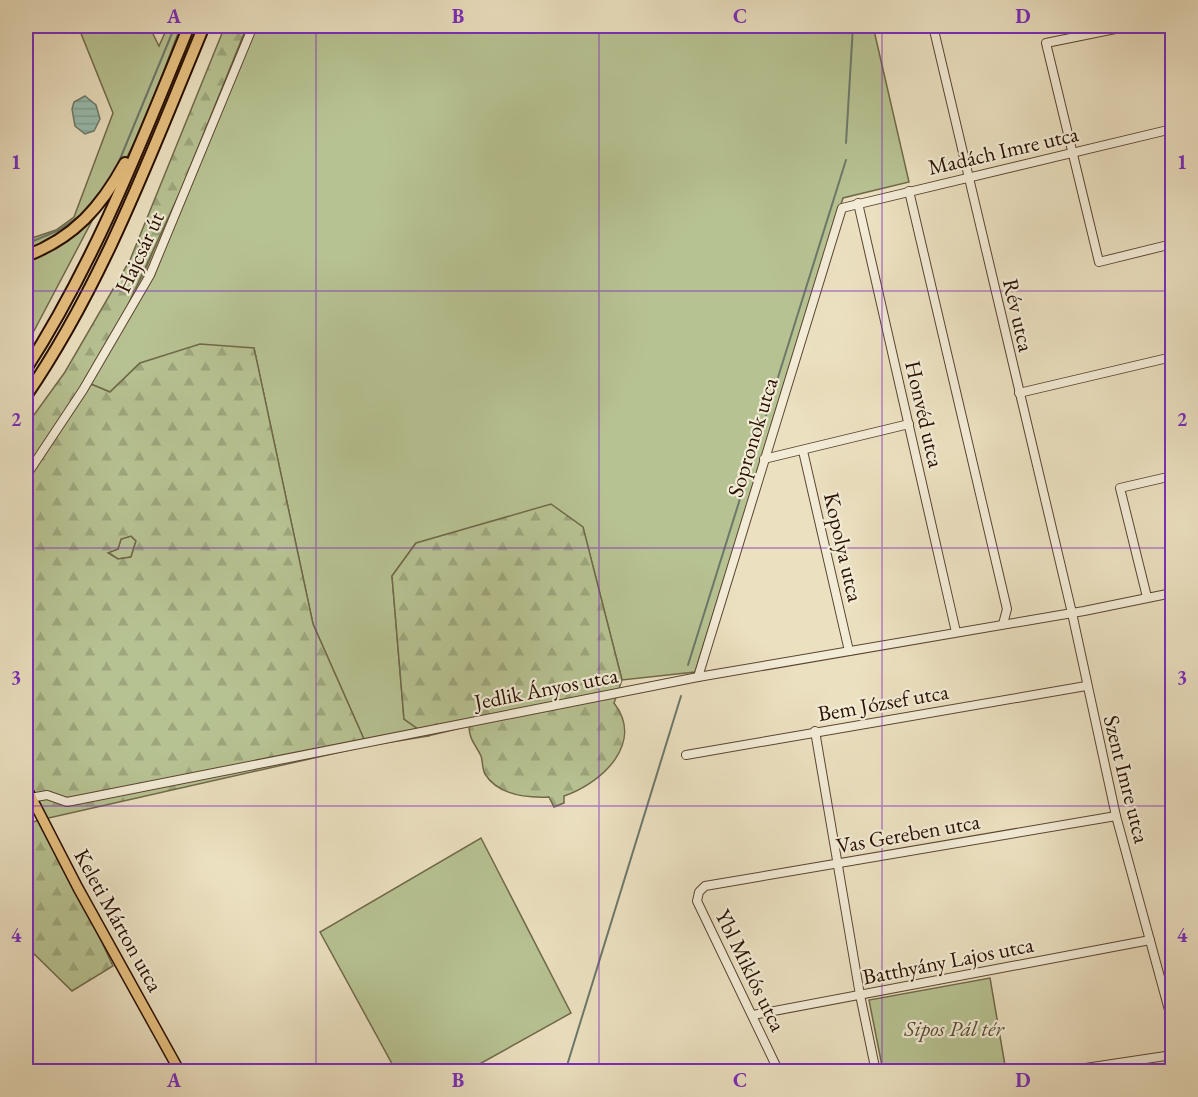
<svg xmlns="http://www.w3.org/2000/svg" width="1198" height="1097" font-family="'EB Garamond',serif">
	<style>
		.green { fill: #b7c292; stroke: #706949; stroke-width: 1.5 }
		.forest { fill: url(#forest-firs); stroke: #706949; stroke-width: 1.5; fill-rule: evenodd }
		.water { fill: url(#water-rules); stroke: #6c786a; stroke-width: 1.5 }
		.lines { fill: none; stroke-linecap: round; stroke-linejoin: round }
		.stream { stroke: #6c786a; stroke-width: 2 }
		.minor-casing { stroke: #5a4430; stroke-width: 10 }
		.major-casing { stroke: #291000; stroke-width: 12 }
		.highway-casing { stroke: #291000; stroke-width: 14 }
		.minor { stroke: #f2ebd6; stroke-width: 8 }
		.major { stroke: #e6c080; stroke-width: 9 }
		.highway { stroke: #e6c080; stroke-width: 10 }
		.grid { fill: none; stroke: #7b2cbf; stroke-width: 1.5; stroke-opacity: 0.55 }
		.labels { text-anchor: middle; stroke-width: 4.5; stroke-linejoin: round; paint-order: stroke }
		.street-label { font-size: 22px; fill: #291000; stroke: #f2ebd6 }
		.park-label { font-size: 22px; font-style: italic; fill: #5b4e33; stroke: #f2ebd6 }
		.neatline { fill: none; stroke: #7b2cbf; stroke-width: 2 }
		.grid-label { font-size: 20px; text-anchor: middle; font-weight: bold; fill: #7b2cbf }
	</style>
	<defs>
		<pattern id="forest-firs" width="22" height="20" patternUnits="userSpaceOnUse" patternTransform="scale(1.5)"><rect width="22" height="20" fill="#b7c292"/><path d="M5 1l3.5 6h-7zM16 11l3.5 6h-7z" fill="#9da67c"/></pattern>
		<pattern id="water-rules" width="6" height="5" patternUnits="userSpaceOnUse" patternTransform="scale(1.5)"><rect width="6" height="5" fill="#98bdb0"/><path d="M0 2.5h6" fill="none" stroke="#83a196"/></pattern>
	</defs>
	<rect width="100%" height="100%" fill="#ebe0c0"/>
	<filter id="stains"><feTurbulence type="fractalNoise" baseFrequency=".00333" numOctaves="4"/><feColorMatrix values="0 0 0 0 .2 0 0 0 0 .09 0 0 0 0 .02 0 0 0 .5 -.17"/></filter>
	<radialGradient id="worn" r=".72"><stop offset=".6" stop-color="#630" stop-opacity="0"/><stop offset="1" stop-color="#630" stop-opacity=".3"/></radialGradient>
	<g class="green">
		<path d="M78,26H149L159,46L168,26H181C155,90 127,191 67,230C54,238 39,245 26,250V240L56,230L74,217L113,113Z"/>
		<path d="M247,26H873L909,182L843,198L695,672L622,680L583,528L416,543L392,576L404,719L428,736L367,746L313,624L254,348L140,363L110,392L83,381L144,273Z"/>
		<path d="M93,219L26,346V260L68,240Z"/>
		<path d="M131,536L136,541L131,557L118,559L108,552L118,549L121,539Z"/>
		<path d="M481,838L571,1013L467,1071H396L320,932Z"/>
		<path d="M990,978L1006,1071H883L869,1000Z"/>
	</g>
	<g class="forest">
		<path d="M225,26H247L181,190L127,307L80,388L26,471V426L65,372L130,260Z"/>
		<path d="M200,344L254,348L313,624L367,746L44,819L113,966L72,991L26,946L33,899L26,876V824L43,819L26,773V663L33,644L26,613V483L91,384L110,392L140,363ZM131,536L136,541L131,557L118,559L108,553L118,549L121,539Z"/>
		<path d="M551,504L583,527L622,680L614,703C645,743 602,783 564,796V803L554,807L549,797C527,798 498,795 485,774C482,769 483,762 481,756C476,745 469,740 469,726L428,736L404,719L392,576L416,543Z"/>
	</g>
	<path class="water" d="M85,96L96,105L100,119L94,131L85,134L75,126L72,109L74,102Z"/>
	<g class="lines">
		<g class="stream">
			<path d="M846,143L853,26"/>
			<path d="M118,164L175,26"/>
			<path d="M87,208L104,187"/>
			<path d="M26,244L57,231L84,213"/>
			<path d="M688,665L846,160"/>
			<path d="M565,1072L681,696"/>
		</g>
		<g class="minor-casing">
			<g id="minor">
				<path d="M933,26L1072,613L1116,816L1172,1021"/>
				<path d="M1130,26L1046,43L1099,262L1172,244"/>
				<path d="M909,191L1007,609L1003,624"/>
				<path d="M858,203L956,632"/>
				<path d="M1019,393L1172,357"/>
				<path d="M803,451L849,651"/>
				<path d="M764,459L909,424"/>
				<path d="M26,476L83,390L150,275L253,26"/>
				<path d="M1147,597L1120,488L1172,476"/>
				<path d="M26,626L28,642L26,651"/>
				<path d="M698,677L842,208L1172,129"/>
				<path d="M815,731L860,995L876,1072"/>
				<path d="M686,755L1086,686"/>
				<path d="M30,798L47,795L67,802L698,677L1084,611L1172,593"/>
				<path d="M753,1015L1150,940"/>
				<path d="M779,1072L697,901L699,892L705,886L1116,816"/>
				<path d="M1059,1072L1172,1055"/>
			</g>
		</g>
		<g class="major-casing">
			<path id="major" d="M26,787L78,888L180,1072"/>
		</g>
		<g class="highway-casing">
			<g id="highway">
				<path d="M26,256C74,238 101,207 125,163"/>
				<path d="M26,369C95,262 141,143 189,26"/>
				<path d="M26,396C104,282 151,153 204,26"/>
			</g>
		</g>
		<use href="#minor" class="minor"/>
		<use href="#major" class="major"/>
		<use href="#highway" class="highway"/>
	</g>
	<path class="grid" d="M316,26V1072M599,26V1072M882,26V1072M26,291H1172M26,548H1172M26,806H1172"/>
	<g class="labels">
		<g class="street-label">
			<text transform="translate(1003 150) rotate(-13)" y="8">Madách Imre utca</text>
			<text transform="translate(139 252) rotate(-65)" y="8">Hajcsár út</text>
			<text transform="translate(1019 315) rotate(77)" y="8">Rév utca</text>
			<text transform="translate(925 414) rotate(77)" y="8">Honvéd utca</text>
			<text transform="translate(752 437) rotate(-73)" y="8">Sopronok utca</text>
			<text transform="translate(844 547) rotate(77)" y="8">Kopolya utca</text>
			<text transform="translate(546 688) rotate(-11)" y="8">Jedlik Ányos utca</text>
			<text transform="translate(883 702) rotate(-10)" y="8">Bem József utca</text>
			<text transform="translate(1127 779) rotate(76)" y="8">Szent Imre utca</text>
			<text transform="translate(908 833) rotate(-10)" y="8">Vas Gereben utca</text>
			<text transform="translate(119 920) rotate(61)" y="8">Keleti Márton utca</text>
			<text transform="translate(948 960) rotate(-11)" y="8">Batthyány Lajos utca</text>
			<text transform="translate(751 970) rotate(64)" y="8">Ybl Miklós utca</text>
		</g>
		<g class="park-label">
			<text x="954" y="1036">Sipos Pál tér</text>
		</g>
	</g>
	<rect width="1198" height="1097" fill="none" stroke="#ebe0c0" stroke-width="66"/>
	<rect x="33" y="33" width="1132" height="1031" class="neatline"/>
	<g class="grid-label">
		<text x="174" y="23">A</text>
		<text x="458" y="23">B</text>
		<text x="740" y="23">C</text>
		<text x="1023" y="23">D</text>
		<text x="16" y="169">1</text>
		<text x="1182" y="169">1</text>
		<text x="16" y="426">2</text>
		<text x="1182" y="426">2</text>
		<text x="16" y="684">3</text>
		<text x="1182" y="684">3</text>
		<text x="16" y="942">4</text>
		<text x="1182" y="942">4</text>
		<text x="174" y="1087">A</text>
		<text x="458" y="1087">B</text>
		<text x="740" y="1087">C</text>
		<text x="1023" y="1087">D</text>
	</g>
	<rect width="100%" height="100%" filter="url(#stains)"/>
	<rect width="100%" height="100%" fill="url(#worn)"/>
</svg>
